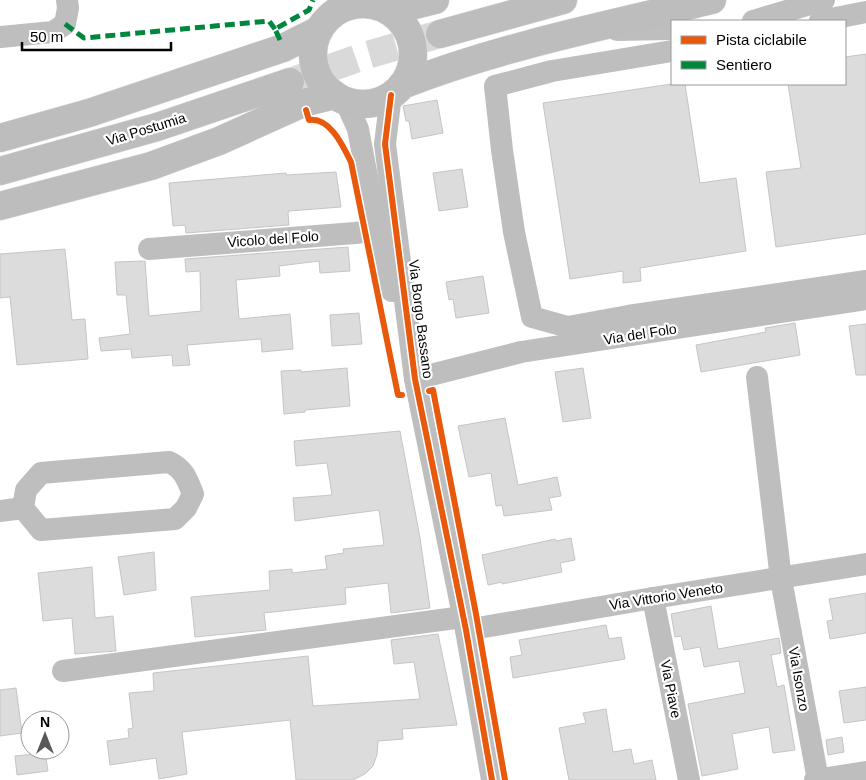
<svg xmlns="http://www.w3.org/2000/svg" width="866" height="780" font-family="Arial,sans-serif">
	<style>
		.building { fill: #dcdcdc; stroke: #c5c5c5 }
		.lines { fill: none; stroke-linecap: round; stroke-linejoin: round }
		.highway-tunnel { stroke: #d9d9d9; stroke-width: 28; stroke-dasharray: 28 14; stroke-linecap: butt }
		.major-casing { stroke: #dbdbdb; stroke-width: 29 }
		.highway-casing { stroke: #dbdbdb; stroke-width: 29 }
		.minor { stroke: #bebebe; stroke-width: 22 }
		.major { stroke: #bdbdbd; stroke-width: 28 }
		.highway { stroke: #bdbdbd; stroke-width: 28 }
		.quiet { stroke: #00873e; stroke-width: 5; stroke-dasharray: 10 5; stroke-linecap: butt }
		.cycleway-casing { stroke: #fff; stroke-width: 9 }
		.cycleway { stroke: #e8590c; stroke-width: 6 }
		.labels { text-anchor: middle; stroke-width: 4.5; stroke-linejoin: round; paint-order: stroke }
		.street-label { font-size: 14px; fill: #000; stroke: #fff }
	</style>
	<rect width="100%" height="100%" fill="#fff"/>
	<g class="building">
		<path d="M866,54V234L776,247L766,172L801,168L788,84H845V57Z"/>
		<path d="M672,84H685L700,183L736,178L746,251L640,268L641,281L623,283V271L570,279L543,103Z"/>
		<path d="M437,100L443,133L412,139L409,121H406L403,106Z"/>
		<path d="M462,169L468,207L439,211L433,173Z"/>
		<path d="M336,172L341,207L289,211L288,213L289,225L186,233L185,225L173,226L169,183L286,173V175Z"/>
		<path d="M348,247L350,271L320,273L319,261L279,266L280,276L236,280L239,319L290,314L293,349L262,352L261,339L187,345L190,365L173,366L172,355L132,358L131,349L101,351L99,338L130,334L126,295H117L115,262L145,261L149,316L201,311L200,271L186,272L185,259Z"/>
		<path d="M65,249L72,320L85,319L88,359L17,365L10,297L0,298V254Z"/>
		<path d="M483,276L489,313L456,318L453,299L449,300L446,282Z"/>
		<path d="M359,313L362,344L332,346L330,315Z"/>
		<path d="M795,323L800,355L701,372L696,345L766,332L765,328Z"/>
		<path d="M866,324V375H856L849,326Z"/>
		<path d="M347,368L350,406L305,410V412L284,414L281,371L301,370V372Z"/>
		<path d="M583,368L591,418L563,422L555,372Z"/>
		<path d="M505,418L518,485L557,477L561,496L549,498L552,510L504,516L502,505L496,506L491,473L469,477L458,426Z"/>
		<path d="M400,431L420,538L430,608L391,613L388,583L345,588L346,604L264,613L266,630L195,637L191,597L270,590L269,571L292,569V573L327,569L325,556L344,553L343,549L384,545L379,510L295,521L293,498L332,495L327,463L296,466L294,441Z"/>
		<path d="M571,538L575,560L560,563L562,572L502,584V582L488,585L482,555L555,539L556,541Z"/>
		<path d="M154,552L156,590L124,595L118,557Z"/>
		<path d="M92,567L95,618L113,616L116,651L75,654L72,618L43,621L38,573Z"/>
		<path d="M866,593V633L830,639L827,621L833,620L829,599Z"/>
		<path d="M711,606L718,649L779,638L781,653L771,655L777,687L784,685L795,750L773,753L769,727L732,734L738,769L702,776L688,704L745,693L739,661L704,667L700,647L684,650L681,636L675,637L671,614Z"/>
		<path d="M606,625L609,639L621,637L625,659L513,678L510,657L522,655L519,640Z"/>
		<path d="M438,634L457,725L402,729L403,739L378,741L377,755L373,766L365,774L353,780H296L290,720L182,732L187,774L159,779L156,758L110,765L107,741L129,738L128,729L133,728L129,693L154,691L153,673L308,656L313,706L420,699L414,662L394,664L391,640Z"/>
		<path d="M866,687V720L844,723L839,691Z"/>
		<path d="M16,688L22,733L0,736V690Z"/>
		<path d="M606,709L613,752L631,749L634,764L652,760L656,780H569L559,728L586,723L583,713Z"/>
		<path d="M842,737L844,752L828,755L826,740Z"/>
		<path d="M45,753L48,771L17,775L15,756Z"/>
	</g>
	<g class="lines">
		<path class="highway-tunnel" d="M290,82L367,55L440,34"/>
		<g class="major-casing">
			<circle id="major" cx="363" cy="54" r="50"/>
		</g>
		<g class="highway-casing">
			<g id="highway">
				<path d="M387,10L407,7L435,0"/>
				<path d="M440,34L563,0"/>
				<path d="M402,85C502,46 608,25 712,0"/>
				<path d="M0,138L89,113L283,48L319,30"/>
				<path d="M0,171L157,127L290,82"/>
				<path d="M0,206L151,166L219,141L303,103L335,95"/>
			</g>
		</g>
		<g class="minor">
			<path d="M753,21L824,0"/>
			<path d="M820,21L866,12"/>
			<path d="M617,30L672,29"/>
			<path d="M0,37L53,32L65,24L68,8L67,0"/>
			<path d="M672,51L552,71L495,86L502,150L514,232L532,317L568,327L628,316L866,281"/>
			<path d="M391,95L385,144L415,379L466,630L492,780"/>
			<path d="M345,100L358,129L377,230L392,291"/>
			<path d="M149,249L355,233L393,228"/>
			<path d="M757,377L781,579L818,780"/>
			<path d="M415,379L521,352L866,299"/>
			<path d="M169,462C184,469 187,479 193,494L186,508L175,519L41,530L23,508L26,490L41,473Z"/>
			<path d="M0,511L23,508"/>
			<path d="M653,598L689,780"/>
			<path d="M466,630L653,598L866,564"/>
			<path d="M63,671L463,617"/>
			<path d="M815,780L866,772"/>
		</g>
		<use href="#major" class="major"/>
		<use href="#highway" class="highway"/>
		<g class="quiet">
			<path d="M65,24L84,38L269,21L275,29"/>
			<path d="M280,40L275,29L309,10L313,0"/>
		</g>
		<g class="cycleway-casing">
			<g id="cycleway">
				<path d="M391,95L385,144L415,379L466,630L492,780"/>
				<path d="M306,110L309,120C330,117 343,146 351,162L398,395H402"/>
				<path d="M429,391L433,390L476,614L505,780"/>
			</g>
		</g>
		<use href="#cycleway" class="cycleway"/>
	</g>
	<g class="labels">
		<g class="street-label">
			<text transform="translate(146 129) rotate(-17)" y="5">Via Postumia</text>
			<text transform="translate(273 239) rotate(-4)" y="5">Vicolo del Folo</text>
			<text transform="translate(421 319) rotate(83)" y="5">Via Borgo Bassano</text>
			<text transform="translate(640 334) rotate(-9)" y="5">Via del Folo</text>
			<text transform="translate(666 596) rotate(-9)" y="5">Via Vittorio Veneto</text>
			<text transform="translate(799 679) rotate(80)" y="5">Via Isonzo</text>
			<text transform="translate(671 689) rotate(79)" y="5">Via Piave</text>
		</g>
	</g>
	<rect x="671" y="20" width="175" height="65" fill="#ffffff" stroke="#999999"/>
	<rect x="681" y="36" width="25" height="8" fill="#e8590c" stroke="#999999"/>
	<text x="716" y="45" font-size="15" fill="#000000">Pista ciclabile</text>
	<rect x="681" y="61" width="25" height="8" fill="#00873e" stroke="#999999"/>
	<text x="716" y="70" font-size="15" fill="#000000">Sentiero</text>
	<g transform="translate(45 735)"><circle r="24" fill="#ffffff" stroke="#999999"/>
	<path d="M0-4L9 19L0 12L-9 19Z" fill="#595959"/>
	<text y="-8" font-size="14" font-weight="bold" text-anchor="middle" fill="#000000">N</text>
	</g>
	<path d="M22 42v8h149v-8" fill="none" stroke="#000000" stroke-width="2.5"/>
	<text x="30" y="42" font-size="15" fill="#000000" stroke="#ffffff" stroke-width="4" paint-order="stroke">50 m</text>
</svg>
